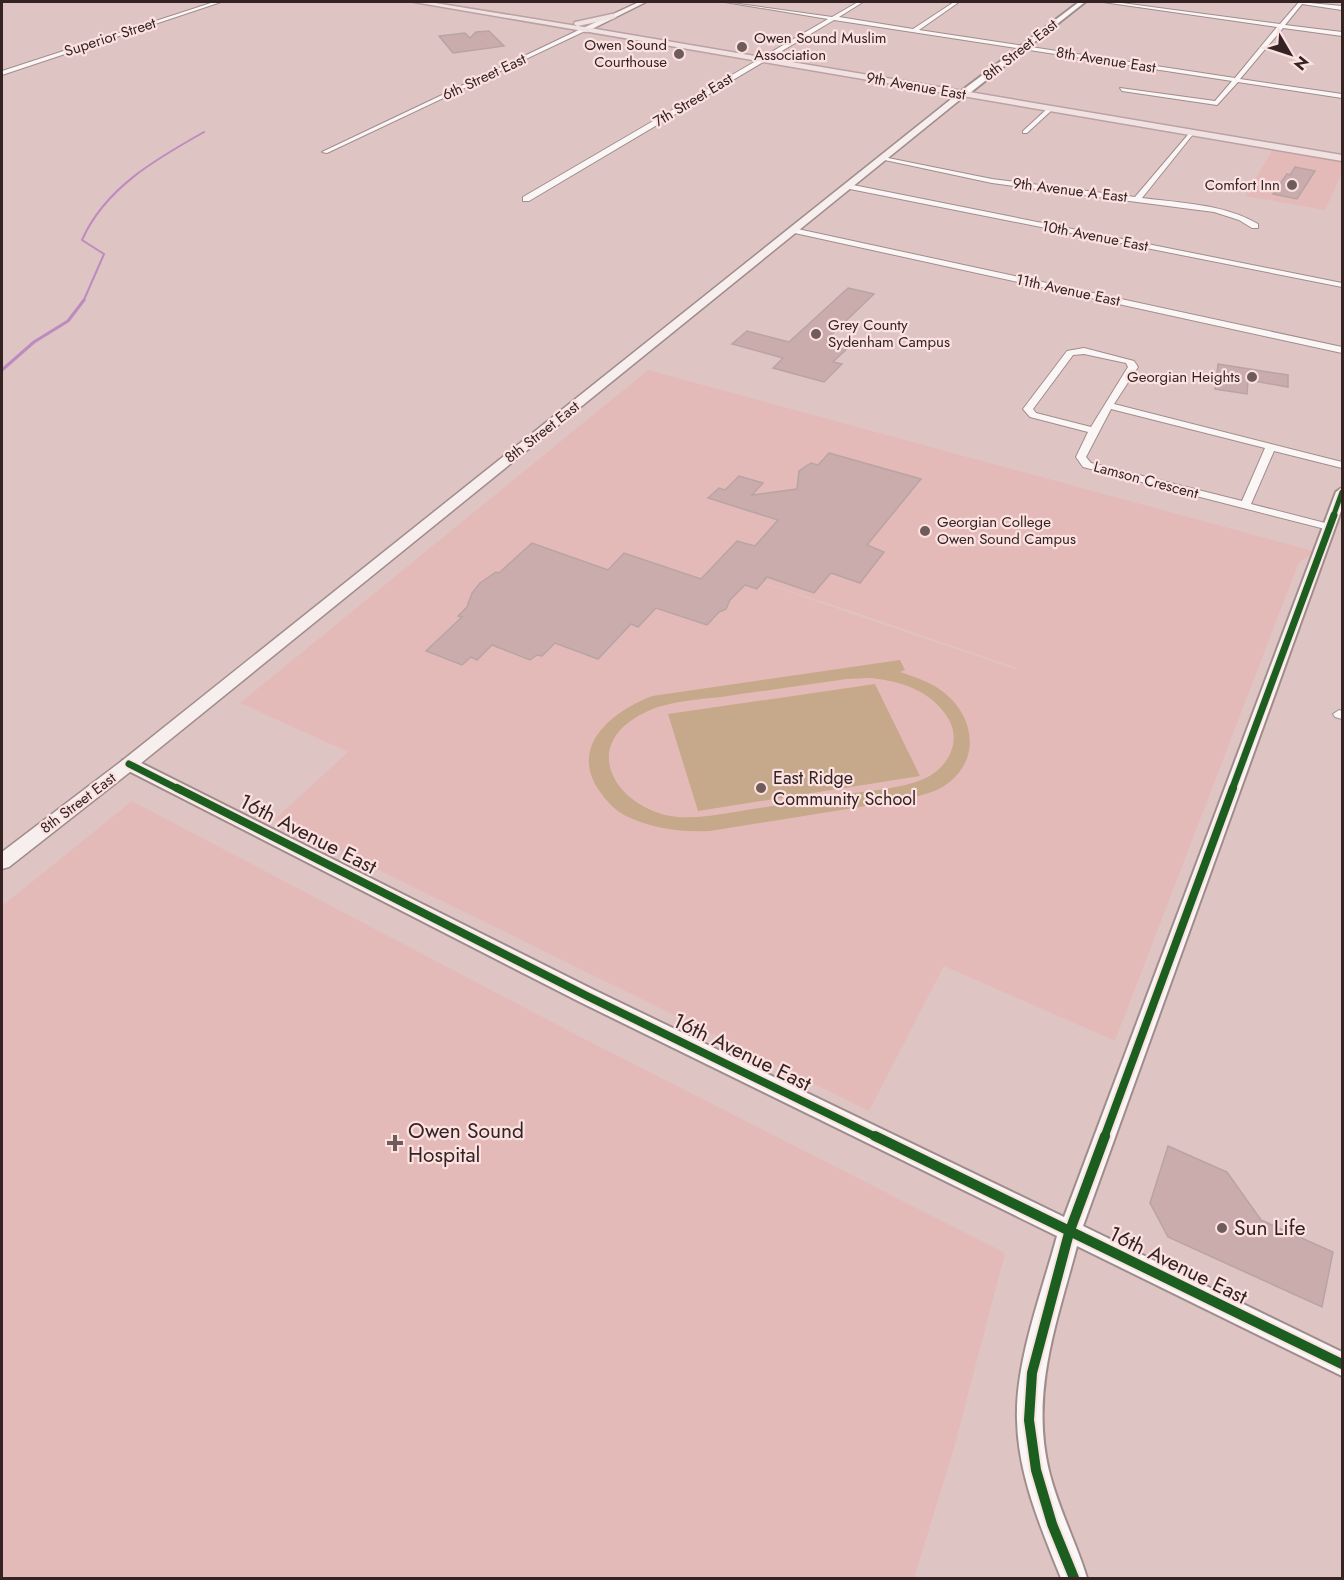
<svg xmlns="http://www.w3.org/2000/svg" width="1344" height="1580" font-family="Jost,sans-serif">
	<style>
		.built { fill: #e4bab9; fill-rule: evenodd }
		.green { fill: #c6a88a; fill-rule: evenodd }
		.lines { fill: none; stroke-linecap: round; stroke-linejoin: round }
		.stream-far1 { stroke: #bd8bbf; stroke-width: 2 }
		.stream { stroke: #bd8bbf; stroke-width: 3 }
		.building { fill: #cbacac; stroke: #b8a4a4; stroke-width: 1.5 }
		.minor-casing { stroke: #a18c8c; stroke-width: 2 }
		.tertiary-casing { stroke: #a18c8c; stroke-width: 4 }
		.secondary-casing { stroke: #a18c8c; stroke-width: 3 }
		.trunk-casing { stroke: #bba1a1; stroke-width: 3 }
		.minor { fill: #faf6f6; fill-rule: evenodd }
		.tertiary { fill: #faf6f6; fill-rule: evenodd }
		.secondary { fill: #f7eeee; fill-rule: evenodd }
		.trunk { fill: #f0e2e2; fill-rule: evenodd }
		.cycleway-far3-casing { stroke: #fbe2e1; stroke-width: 8 }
		.cycleway-far2-casing { stroke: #fbe2e1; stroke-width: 10 }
		.cycleway-far1-casing { stroke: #fbe2e1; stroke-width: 12 }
		.cycleway-casing { stroke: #fbe2e1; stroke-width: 14 }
		.cycleway-far3 { stroke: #1b5e20; stroke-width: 5 }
		.cycleway-far2 { stroke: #1b5e20; stroke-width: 7 }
		.cycleway-far1 { stroke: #1b5e20; stroke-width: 8 }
		.cycleway { stroke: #1b5e20; stroke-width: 10 }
		.poi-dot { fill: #705b5b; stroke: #fbe2e1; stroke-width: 2 }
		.labels { text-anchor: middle; stroke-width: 4.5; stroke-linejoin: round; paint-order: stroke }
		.far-street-label { font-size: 15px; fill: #352323; stroke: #fbe2e1 }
		.far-poi-label { font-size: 15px; fill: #352323; stroke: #fbe2e1; text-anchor: start }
		.poi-label { font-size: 18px; fill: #352323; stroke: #fbe2e1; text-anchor: start }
		.near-street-label { font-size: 21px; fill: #352323; stroke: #fbe2e1 }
		.near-poi-label { font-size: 21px; fill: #352323; stroke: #fbe2e1; text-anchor: start }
	</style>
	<rect width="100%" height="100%" fill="#dfc4c4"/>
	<g class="built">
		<path d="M1273,149L1342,161V173L1325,210L1245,196Z"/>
		<path d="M648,370L1317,552L1299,562L1115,1041L944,966L869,1111L275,819L348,752L240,703ZM736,574L851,611L1016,668L1015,669Z"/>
		<path d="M132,801L571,1032L1005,1253L954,1448L914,1578H2V906Z"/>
	</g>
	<g class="green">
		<path d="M900,660L905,670L900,672C914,677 929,681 942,691C974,715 982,758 947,784C936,792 922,795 909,799L710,831C679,832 652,829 624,815C613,809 605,799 598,789C569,744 615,710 652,696ZM871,678C900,681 929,690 946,715C964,740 948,770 921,780C901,788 876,790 854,793C812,800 771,806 729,813C708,816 686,820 665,815C612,801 582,745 642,714C666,701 695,700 721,697C763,691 805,685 847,679Z"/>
		<path d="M875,684L920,776L698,811L668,714Z"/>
	</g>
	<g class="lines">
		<path class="stream-far1" d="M83,302L104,254L82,240C105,188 156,159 204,132"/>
		<path class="stream" d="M2,370L34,342L68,321L84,300"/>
	</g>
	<g class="building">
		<path d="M489,31L504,46L453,53L439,36L465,33L470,38L476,32Z"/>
		<path d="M1295,167L1315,171L1297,199L1273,194L1287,174L1290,175Z"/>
		<path d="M848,288L874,294L826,340L850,346L833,362L842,364L824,382L773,368L783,358L732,344L747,331L789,342Z"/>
		<path d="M1218,364L1288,375V387L1248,380L1247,394L1215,389Z"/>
		<path d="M829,453L921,479L867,545L884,552L860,583L831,573L814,593L767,577L757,589L745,585L730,600L726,609L719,612L707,625L656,608L638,627L631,624L598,659L555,643L542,656L537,655L530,660L492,645L477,660L471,657L462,665L426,651L462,617L458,616L467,607L472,593L480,583L496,572L499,573L532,543L608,570L624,553L701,579L737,541L755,546L778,520L708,498L719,488L725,490L739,476L763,483L752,495L797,489L799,471L811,463L818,465Z"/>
		<path d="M1168,1146L1227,1172L1261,1220L1333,1252L1322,1307L1168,1237L1150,1203Z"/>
	</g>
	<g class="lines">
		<g class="minor-casing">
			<g id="minor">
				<path d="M214,2H221L2,75V71Z"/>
				<path d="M725,2L832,17L858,2H863L839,17L913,29L954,2H959L919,30L1235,78L1277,27L1103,2H1114L1280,24L1299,2L1342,6V10L1302,4L1285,25L1342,32V36L1283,28L1240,79L1342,94V98L1238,82L1217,105L1122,91L1120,88L1215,101L1232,81L834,20L529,201H523V197L828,19Z"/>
				<path d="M583,28L585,31L327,153L322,152Z"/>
				<path d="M1048,108L1053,109L1027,133H1023V131Z"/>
				<path d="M1192,130L1194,133L1142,198C1181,203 1224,204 1258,224V228H1252L1239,220L1214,212L992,183L880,159L883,157L992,179L1135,197Z"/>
				<path d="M848,184L1342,283V287L845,188V184Z"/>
				<path d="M793,228L1342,347V353L790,232V228Z"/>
				<path d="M1084,348L1134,361L1138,367L1114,404L1342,462V468L1274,451L1251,504L1333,525V529H1325L1083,467L1076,457L1088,432L1030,417L1023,409L1067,351ZM1084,354L1126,363L1128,367L1091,427L1036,413L1033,409L1073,355ZM1111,409L1265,448L1242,501L1091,463L1086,457Z"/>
				<path d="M1339,710L1342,711V719L1335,717L1333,714Z"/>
			</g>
		</g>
		<g class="tertiary-casing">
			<g id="tertiary">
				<path d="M1079,2H1085L966,96H960V92Z"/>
				<path d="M1342,488V508L1083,1226L1342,1352V1376L1077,1246C1057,1322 1030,1392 1049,1471C1058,1508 1076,1542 1087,1578H1061C1041,1528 1018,1475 1017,1420C1015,1362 1042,1292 1057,1236L580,1002L123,768L121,764L123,760H135L594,990L1064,1217L1336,492Z"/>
			</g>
		</g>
		<g class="secondary-casing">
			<g id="secondary">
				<path d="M639,2H646L586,32L579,30Z"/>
				<path d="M960,92L967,94L135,768L9,867L2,869V852L123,760Z"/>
			</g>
		</g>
		<g class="trunk-casing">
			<path id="trunk" d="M414,2H429L577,26L574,24L575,22L612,14H615V18L578,26L1342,155V161Z"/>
		</g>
		<use href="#minor" class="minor"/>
		<use href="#tertiary" class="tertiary"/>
		<use href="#secondary" class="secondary"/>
		<use href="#trunk" class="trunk"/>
		<g class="cycleway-far3-casing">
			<path id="cycleway-far3" d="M1333,517L1342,492"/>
		</g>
		<g class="cycleway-far2-casing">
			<g id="cycleway-far2">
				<path d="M129,764L180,790"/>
				<path d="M1232,790L1334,515"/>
			</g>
		</g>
		<g class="cycleway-far1-casing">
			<g id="cycleway-far1">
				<path d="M177,788L587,996L878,1138"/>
				<path d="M1104,1138L1233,788"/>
			</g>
		</g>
		<g class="cycleway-casing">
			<g id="cycleway">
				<path d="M875,1136L1342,1364"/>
				<path d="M1074,1578L1052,1524L1036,1470L1029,1420L1032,1373L1069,1233L1105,1136"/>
			</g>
		</g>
		<use href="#cycleway-far3" class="cycleway-far3"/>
		<use href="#cycleway-far2" class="cycleway-far2"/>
		<use href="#cycleway-far1" class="cycleway-far1"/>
		<use href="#cycleway" class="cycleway"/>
	</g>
	<g class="poi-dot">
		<circle cx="742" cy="47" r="6"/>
		<circle cx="679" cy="54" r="6"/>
		<circle cx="1292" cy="185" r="6"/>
		<circle cx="816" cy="334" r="6"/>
		<circle cx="1252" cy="377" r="6"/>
		<circle cx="925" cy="531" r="6"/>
		<circle cx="761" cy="788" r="6"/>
		<path d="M392 1134h6v6h6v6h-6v6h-6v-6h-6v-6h6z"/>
		<circle cx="1222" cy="1228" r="6"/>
	</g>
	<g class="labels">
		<g class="far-street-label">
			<text transform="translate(110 37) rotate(-18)" y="5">Superior Street</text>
			<text transform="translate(1020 50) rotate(-38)" y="5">8th Street East</text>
			<text transform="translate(1106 60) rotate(9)" y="5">8th Avenue East</text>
			<text transform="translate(484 77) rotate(-25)" y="5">6th Street East</text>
			<text transform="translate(916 86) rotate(10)" y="5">9th Avenue East</text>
			<text transform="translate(693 100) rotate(-31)" y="5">7th Street East</text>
			<text transform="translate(1070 190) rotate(7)" y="5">9th Avenue A East</text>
			<text transform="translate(1095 236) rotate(11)" y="5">10th Avenue East</text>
			<text transform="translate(1068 290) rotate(12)" y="5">11th Avenue East</text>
			<text transform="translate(542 432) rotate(-38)" y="5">8th Street East</text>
			<text transform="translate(1146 480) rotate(15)" y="5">Lamson Crescent</text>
			<text transform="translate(78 803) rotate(-37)" y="5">8th Street East</text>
		</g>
		<g class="far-poi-label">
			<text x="754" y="43">Owen Sound Muslim<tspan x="754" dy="17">Association</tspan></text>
			<text x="667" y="50" text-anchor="end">Owen Sound<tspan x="667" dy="17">Courthouse</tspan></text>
			<text x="1280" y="190" text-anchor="end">Comfort Inn</text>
			<text x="828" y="330">Grey County<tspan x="828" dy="17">Sydenham Campus</tspan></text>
			<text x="1240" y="382" text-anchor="end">Georgian Heights</text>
			<text x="937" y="527">Georgian College<tspan x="937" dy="17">Owen Sound Campus</tspan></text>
		</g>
		<g class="poi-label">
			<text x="773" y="784">East Ridge<tspan x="773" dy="21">Community School</tspan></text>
		</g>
		<g class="near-street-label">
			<text transform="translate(308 834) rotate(27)" y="7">16th Avenue East</text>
			<text transform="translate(742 1052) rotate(26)" y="7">16th Avenue East</text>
			<text transform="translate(1178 1265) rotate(26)" y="7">16th Avenue East</text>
		</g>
		<g class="near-poi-label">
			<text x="408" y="1138">Owen Sound<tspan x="408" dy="24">Hospital</tspan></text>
			<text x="1234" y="1235">Sun Life</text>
		</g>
	</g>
	<rect width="1344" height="1580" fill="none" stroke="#352323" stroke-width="6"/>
	<g transform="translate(1290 54) rotate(129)" stroke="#fbe2e1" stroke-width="4.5" paint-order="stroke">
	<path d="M0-4.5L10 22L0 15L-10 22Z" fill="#352323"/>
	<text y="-9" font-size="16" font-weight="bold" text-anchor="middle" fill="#352323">N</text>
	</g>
</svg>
